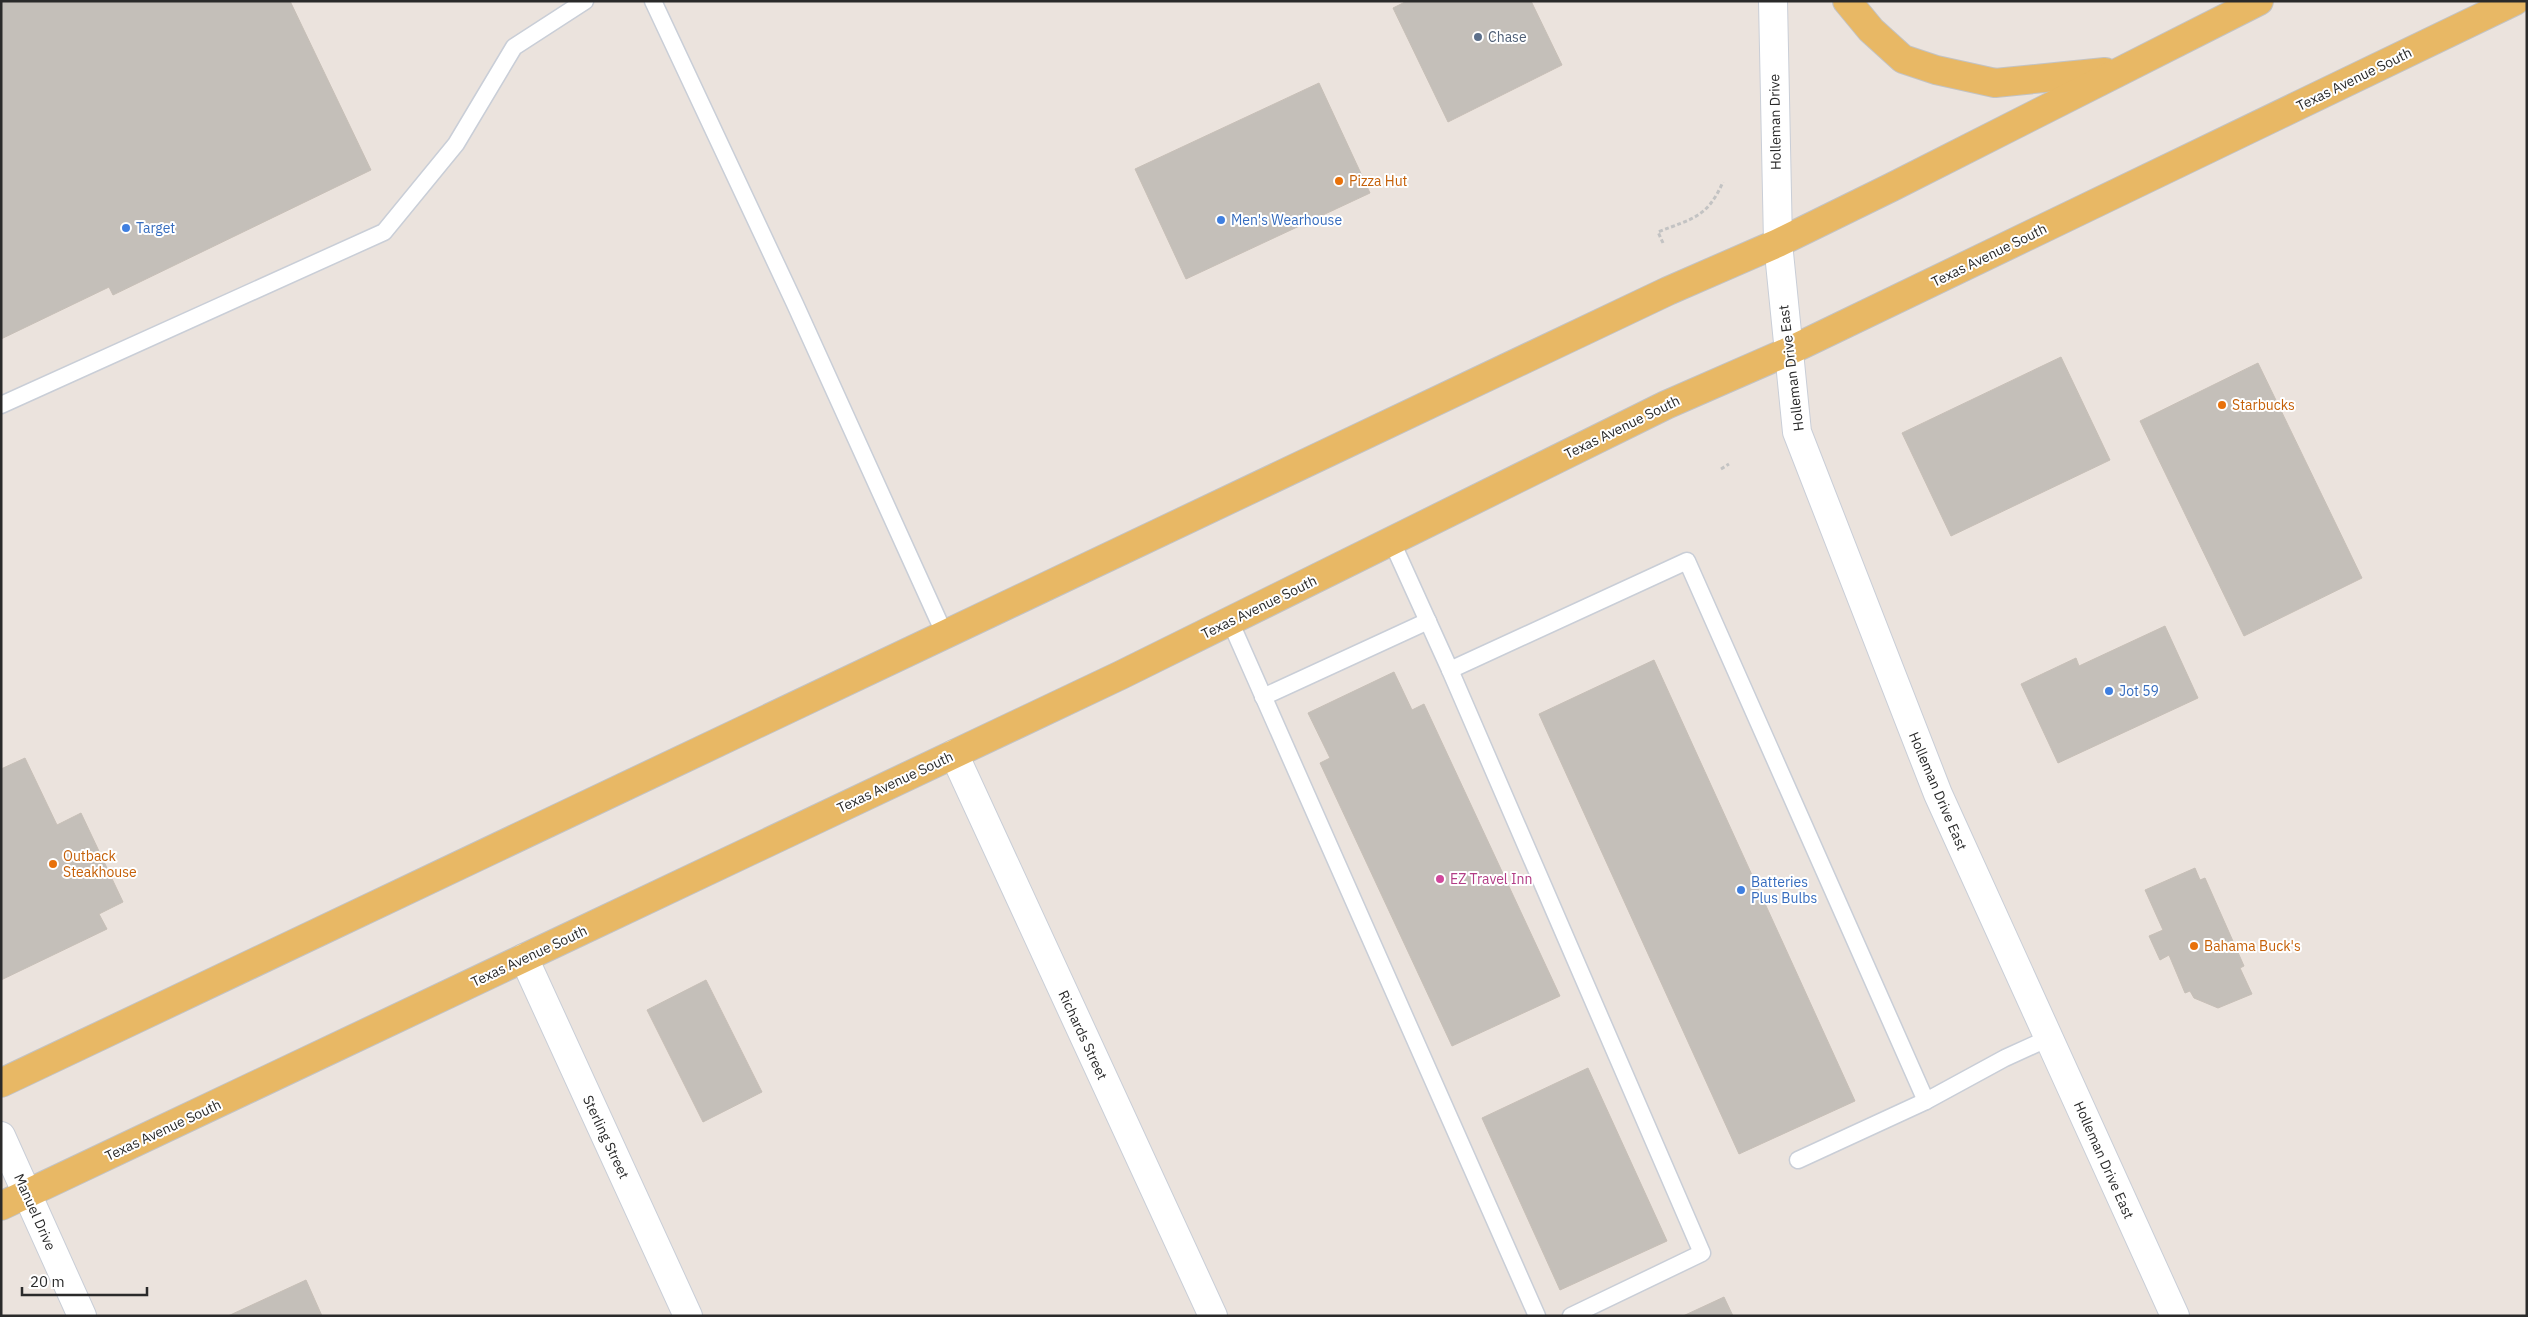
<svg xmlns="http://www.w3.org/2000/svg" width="2528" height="1317" font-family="'IBM Plex Sans',sans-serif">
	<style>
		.building { fill: #c4bfb9; stroke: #c7bfb7 }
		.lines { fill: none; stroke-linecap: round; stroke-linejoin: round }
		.service-casing { stroke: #c9ced7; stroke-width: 19 }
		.minor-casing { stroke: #c9ced7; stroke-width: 30 }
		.tertiary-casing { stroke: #c9ced7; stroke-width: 30 }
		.primary-casing { stroke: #c3c3c3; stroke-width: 30 }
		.path { stroke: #c3c3c3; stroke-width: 3; stroke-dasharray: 4 2.5; stroke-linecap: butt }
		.service { stroke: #fff; stroke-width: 16 }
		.minor { stroke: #fff; stroke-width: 28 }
		.tertiary { stroke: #fff; stroke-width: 28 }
		.primary { stroke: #e8b865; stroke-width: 28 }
		.service-dot { fill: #5c6f8a; stroke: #fff; stroke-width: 2 }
		.food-dot { fill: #e8710a; stroke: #fff; stroke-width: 2 }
		.shop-dot { fill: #3f7fe0; stroke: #fff; stroke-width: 2 }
		.hotel-dot { fill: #d1479c; stroke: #fff; stroke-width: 2 }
		.labels { text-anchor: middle; stroke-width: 4; stroke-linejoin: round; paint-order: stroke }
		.service-label { font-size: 14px; fill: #4e5e75; stroke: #fff; text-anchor: start }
		.street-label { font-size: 14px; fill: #2a2a2a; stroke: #fff }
		.food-label { font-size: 14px; fill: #c56008; stroke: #fff; text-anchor: start }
		.shop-label { font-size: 14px; fill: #366cbe; stroke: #fff; text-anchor: start }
		.hotel-label { font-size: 14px; fill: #b23c85; stroke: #fff; text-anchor: start }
	</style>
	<rect width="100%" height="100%" fill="#ebe3dd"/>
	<g class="building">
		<path d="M1,1H290L371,170L113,295L109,287L1,339Z"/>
		<path d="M1407,1H1531L1562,65L1448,122L1393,8Z"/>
		<path d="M1319,83L1370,193L1186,279L1135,169Z"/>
		<path d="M2061,357L2110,460L1951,536L1902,433Z"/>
		<path d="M2258,363L2362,578L2244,636L2140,421Z"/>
		<path d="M2165,626L2198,698L2058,763L2021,684L2076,658L2079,666Z"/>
		<path d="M1654,660L1855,1101L1739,1154L1539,714Z"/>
		<path d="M1394,672L1412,710L1424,704L1560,996L1452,1046L1320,763L1330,758L1308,713Z"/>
		<path d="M25,758L57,825L81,813L123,902L99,914L107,929L1,980V769Z"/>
		<path d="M2195,868L2200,880L2205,878L2244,966L2240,968L2252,994L2218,1008L2194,998L2190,991L2185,993L2169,955L2160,960L2149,936L2163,930L2145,890Z"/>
		<path d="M706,980L762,1092L703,1122L647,1010Z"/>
		<path d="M1588,1068L1667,1241L1560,1290L1482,1118Z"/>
		<path d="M306,1280L322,1316H228Z"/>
		<path d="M1724,1297L1733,1316H1683Z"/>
	</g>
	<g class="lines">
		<g class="service-casing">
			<g id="service">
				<path d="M653,1L795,304L945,635"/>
				<path d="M1,405L384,232L456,144L514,47L585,1"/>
				<path d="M1392,542L1450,670L1687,561L1926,1101L2005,1058L2049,1038"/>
				<path d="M1230,621L1537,1316"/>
				<path d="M1450,670L1702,1253L1571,1316"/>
				<path d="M1263,697L1428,621"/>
				<path d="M1798,1160L1926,1101"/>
			</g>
		</g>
		<g class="minor-casing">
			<g id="minor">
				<path d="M954,754L1213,1316"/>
				<path d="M524,958L688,1316"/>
				<path d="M1,1136L82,1316"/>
			</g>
		</g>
		<g class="tertiary-casing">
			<path id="tertiary" d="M1773,1L1778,243L1797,432L1938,794L2175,1316"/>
		</g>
		<g class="primary-casing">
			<g id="primary">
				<path d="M1847,1L1871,30L1903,59L1936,70L1995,83L2105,72"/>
				<path d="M1,1083L1668,291L1778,243L1892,187L2259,1"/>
				<path d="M1,1206L1121,675L1666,405L1787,352L2515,1"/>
			</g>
		</g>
		<g class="path">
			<path d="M1663,243L1658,232C1693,218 1707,218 1723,182"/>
			<path d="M1721,469L1729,464"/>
		</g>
		<use href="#service" class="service"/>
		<use href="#minor" class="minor"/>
		<use href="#tertiary" class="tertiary"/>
		<use href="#primary" class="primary"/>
	</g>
	<circle class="service-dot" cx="1478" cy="37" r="5"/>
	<g class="food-dot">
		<circle cx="1339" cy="181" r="5"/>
		<circle cx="2222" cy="405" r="5"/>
		<circle cx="53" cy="864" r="5"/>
		<circle cx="2194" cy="946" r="5"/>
	</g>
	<g class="shop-dot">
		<circle cx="1221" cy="220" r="5"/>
		<circle cx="126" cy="228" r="5"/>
		<circle cx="2109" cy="691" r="5"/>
		<circle cx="1741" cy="890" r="5"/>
	</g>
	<circle class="hotel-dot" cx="1440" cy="879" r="5"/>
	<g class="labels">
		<g class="service-label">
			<text x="1488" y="42">Chase</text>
		</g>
		<g class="street-label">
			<text transform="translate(2354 79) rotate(-26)" y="5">Texas Avenue South</text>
			<text transform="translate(1775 122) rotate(-91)" y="5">Holleman Drive</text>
			<text transform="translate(1989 255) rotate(-26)" y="5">Texas Avenue South</text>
			<text transform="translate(1791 368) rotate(-97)" y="5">Holleman Drive East</text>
			<text transform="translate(1622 427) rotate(-26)" y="5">Texas Avenue South</text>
			<text transform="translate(1259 607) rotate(-26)" y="5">Texas Avenue South</text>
			<text transform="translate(895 782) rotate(-25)" y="5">Texas Avenue South</text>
			<text transform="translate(1938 791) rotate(67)" y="5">Holleman Drive East</text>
			<text transform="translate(529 956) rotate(-25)" y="5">Texas Avenue South</text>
			<text transform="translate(1083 1035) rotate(65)" y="5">Richards Street</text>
			<text transform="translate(163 1130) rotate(-25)" y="5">Texas Avenue South</text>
			<text transform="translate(606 1137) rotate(65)" y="5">Sterling Street</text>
			<text transform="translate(2104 1160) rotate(66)" y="5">Holleman Drive East</text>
			<text transform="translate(35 1212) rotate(66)" y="5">Manuel Drive</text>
		</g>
		<g class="food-label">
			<text x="1349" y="186">Pizza Hut</text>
			<text x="2232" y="410">Starbucks</text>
			<text x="63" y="861">Outback<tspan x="63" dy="16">Steakhouse</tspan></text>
			<text x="2204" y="951">Bahama Buck's</text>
		</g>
		<g class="shop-label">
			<text x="1231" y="225">Men's Wearhouse</text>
			<text x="136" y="233">Target</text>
			<text x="2119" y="696">Jot 59</text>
			<text x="1751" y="887">Batteries<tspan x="1751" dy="16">Plus Bulbs</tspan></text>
		</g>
		<g class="hotel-label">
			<text x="1450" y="884">EZ Travel Inn</text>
		</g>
	</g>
	<rect width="2528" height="1317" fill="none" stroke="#2a2a2a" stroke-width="5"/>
	<path d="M22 1287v8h125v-8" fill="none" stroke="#2a2a2a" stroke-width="2.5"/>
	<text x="30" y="1287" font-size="15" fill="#2a2a2a" stroke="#ffffff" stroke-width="4" paint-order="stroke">20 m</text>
</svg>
